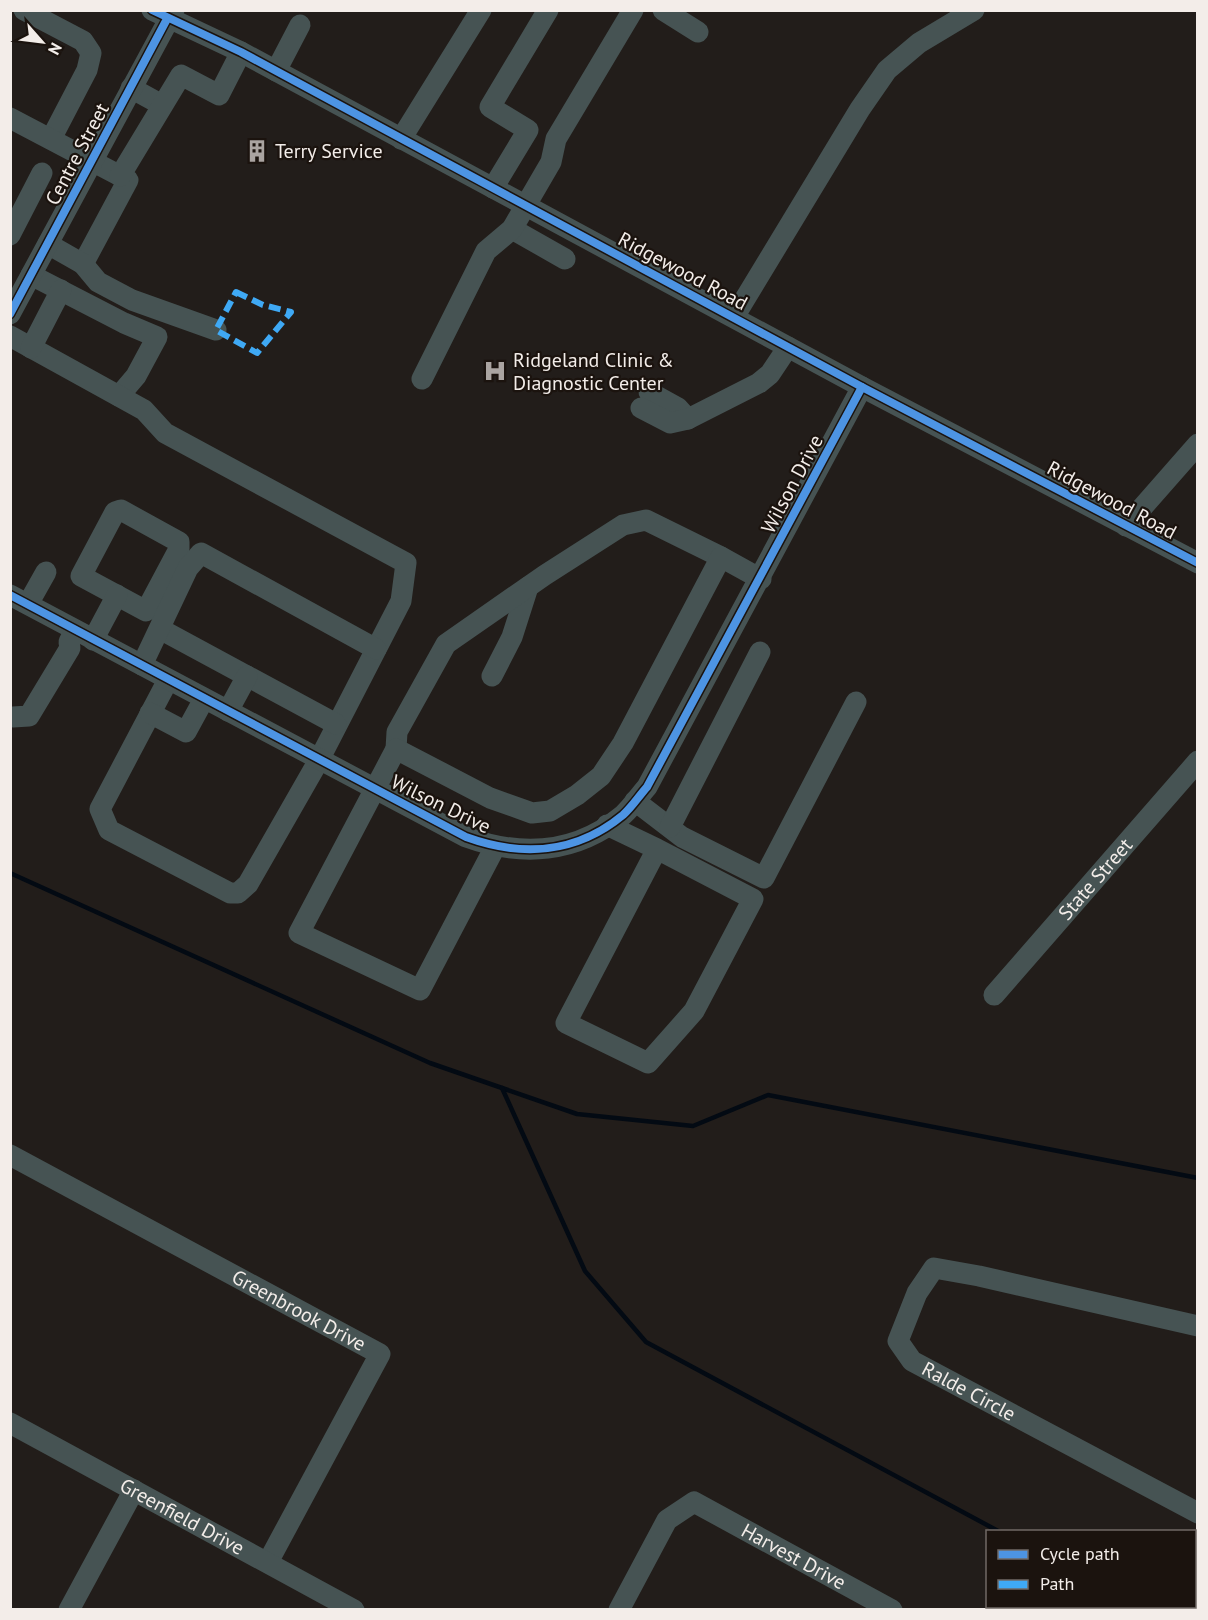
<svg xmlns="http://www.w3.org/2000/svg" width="1208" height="1620" font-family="'PT Sans',sans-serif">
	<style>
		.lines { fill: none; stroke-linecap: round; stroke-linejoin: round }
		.stream { stroke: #030a13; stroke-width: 4.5 }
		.minor { stroke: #465353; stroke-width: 21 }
		.quiet { stroke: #3fa9f5; stroke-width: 6; stroke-dasharray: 12 6; stroke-linecap: butt }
		.cycleway-casing { stroke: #1b130e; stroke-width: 11 }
		.cycleway { stroke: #4d94e3; stroke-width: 8 }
		.labels { text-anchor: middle; stroke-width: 4.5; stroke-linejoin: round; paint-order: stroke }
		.poi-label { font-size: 20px; fill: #f3ede9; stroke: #1b130e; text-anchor: start }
		.street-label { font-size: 20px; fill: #f3ede9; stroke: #1b130e }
	</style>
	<rect width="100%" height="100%" fill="#221d1a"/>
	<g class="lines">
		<g class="stream">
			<path d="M10,873L430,1063L577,1114L693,1126L768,1095L1198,1178"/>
			<path d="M502,1088L585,1271L646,1342L1000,1532"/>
			<path d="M1141,1606L1147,1610"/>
		</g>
		<g class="minor">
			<path d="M24,10L83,41L91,53L87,70L51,139"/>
			<path d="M152,10L241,52L862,387L1198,563"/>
			<path d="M663,10L698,32"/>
			<path d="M276,71L300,25"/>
			<path d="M131,88L162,105"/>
			<path d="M10,118L128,180L83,264"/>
			<path d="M401,139L481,10"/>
			<path d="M120,176L181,75L219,95L241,52"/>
			<path d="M493,188L528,130L490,107L548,10"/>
			<path d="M512,229L565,259"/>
			<path d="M10,235L42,173"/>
			<path d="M48,244L83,264L98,282L132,300L216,330"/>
			<path d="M31,275L124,323L157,337L136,376L119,396"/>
			<path d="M10,314L174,10"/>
			<path d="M734,317L860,109L887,70L919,43L974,10"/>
			<path d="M10,336L144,410L165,433L406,563L401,601L319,760L248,884L238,893H230L109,830L100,809L168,680"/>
			<path d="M31,348L61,290"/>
			<path d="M422,379L486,251L512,229L551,162L556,139L633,10"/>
			<path d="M649,392L678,408L688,419"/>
			<path d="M641,408L670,423L688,419L759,383L770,374L788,347"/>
			<path d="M121,510L179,542V549L146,611L81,576L115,512Z"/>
			<path d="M1126,526L1198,444"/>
			<path d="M10,595L466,837C521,857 576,854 623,815C632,807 639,796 647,787L862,387"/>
			<path d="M28,604L46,572"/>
			<path d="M160,629L336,724"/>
			<path d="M93,640L117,595"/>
			<path d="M142,665L188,568L201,553L376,649"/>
			<path d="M492,676L512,637L528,587"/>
			<path d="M228,711L247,676"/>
			<path d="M150,713L186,732L204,699"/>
			<path d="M13,717L29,716L70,648L69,642L75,630"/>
			<path d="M396,749L397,732L446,644L545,575L623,525L646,520L721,557"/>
			<path d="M635,801L682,837L764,878L856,702"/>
			<path d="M607,825L657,849L566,1023L648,1063L694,1011L753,899L657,849"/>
			<path d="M670,827L760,652"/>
			<path d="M495,847L420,990L299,933L396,749L490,798L532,813L550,811L577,795L601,776L623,743L721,557L761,579"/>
			<path id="s1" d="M994,995L1198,761"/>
			<path id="s2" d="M10,1155L380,1354L268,1562"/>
			<path id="s3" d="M1198,1326L979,1276L934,1268L917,1293L898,1341L912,1361L1198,1513"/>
			<path id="s4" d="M10,1423L354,1610"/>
			<path d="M69,1610L134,1490"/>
			<path id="s5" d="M619,1610L667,1520L694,1502L892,1610"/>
		</g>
		<path class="quiet" d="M236,292L263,305L291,312L257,353L216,330Z"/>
		<g class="cycleway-casing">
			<g id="cycleway">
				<path d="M152,10L241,52L862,387L1198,563"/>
				<path d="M10,314L167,19"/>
				<path d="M10,595L466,837C521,857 576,854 623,815C632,807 639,796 647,787L862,387"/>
			</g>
		</g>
		<use href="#cycleway" class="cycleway"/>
	</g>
	<defs>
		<g id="building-bare" transform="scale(1.8)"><path d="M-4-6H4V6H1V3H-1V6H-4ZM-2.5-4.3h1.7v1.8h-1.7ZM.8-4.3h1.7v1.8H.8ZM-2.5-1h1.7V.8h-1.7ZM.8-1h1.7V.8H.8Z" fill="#aaa4a1" stroke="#1b130e" stroke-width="2.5" paint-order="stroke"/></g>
		<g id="hospital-bare" transform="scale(1.8)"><path d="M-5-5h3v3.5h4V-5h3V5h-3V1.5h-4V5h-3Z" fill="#aaa4a1" stroke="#1b130e" stroke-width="2.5" paint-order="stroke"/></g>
	</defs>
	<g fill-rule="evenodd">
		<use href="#building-bare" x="257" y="151"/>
		<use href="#hospital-bare" x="495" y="371"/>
	</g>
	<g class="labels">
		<g class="poi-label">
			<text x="275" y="158">Terry Service</text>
			<text x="513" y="367">Ridgeland Clinic &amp;<tspan x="513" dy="23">Diagnostic Center</tspan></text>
		</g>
		<g class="street-label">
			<text transform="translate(77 154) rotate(-62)" y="7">Centre Street</text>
			<text transform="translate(683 271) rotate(28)" y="7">Ridgewood Road</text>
			<text transform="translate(792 484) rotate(-62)" y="7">Wilson Drive</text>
			<text transform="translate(1112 500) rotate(28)" y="7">Ridgewood Road</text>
			<text transform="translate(441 804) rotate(26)" y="7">Wilson Drive</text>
			<text dy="7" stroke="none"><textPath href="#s1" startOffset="154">State Street</textPath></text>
			<text dy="7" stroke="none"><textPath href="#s2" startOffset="328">Greenbrook Drive</textPath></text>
			<text dy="7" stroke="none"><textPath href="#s3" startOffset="441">Ralde Circle</textPath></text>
			<text dy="7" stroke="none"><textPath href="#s4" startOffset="196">Greenfield Drive</textPath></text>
			<text dy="7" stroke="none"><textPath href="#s5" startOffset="248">Harvest Drive</textPath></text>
		</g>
	</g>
	<rect width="1208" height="1620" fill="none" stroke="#f3ede9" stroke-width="24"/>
	<rect x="986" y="1530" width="210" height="78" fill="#1b130e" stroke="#716a66" stroke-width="1.5"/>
	<rect x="998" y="1550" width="30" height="9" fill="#4d94e3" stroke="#716a66" stroke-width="1.5"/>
	<text x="1040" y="1560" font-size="18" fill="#f3ede9">Cycle path</text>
	<rect x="998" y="1580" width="30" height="9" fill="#3fa9f5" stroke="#716a66" stroke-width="1.5"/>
	<text x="1040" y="1590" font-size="18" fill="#f3ede9">Path</text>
	<g transform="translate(42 42) rotate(118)" stroke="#1b130e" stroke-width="4.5" paint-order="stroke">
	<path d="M0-4.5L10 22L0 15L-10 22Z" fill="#f3ede9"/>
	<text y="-9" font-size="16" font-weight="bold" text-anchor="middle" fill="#f3ede9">N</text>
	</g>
</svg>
